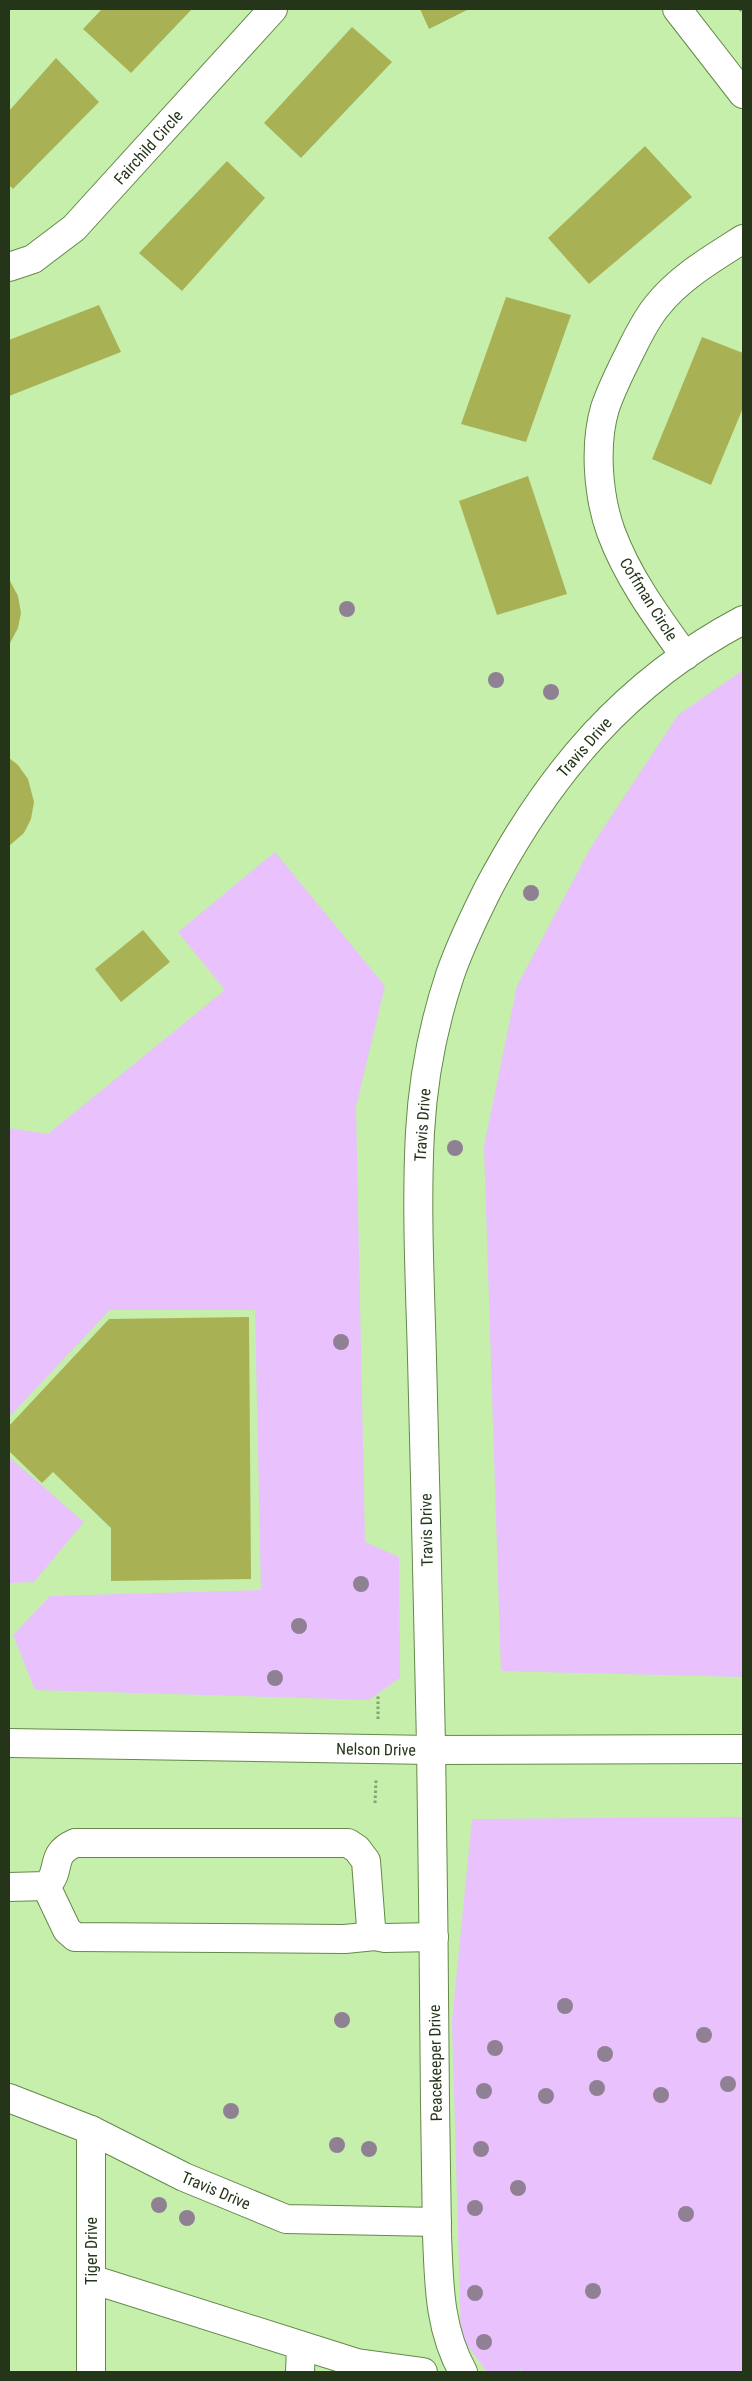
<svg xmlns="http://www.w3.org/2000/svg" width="752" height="2381" font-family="'Roboto Condensed',sans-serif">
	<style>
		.green { fill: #e8c1fd }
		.building { fill: #a9b155 }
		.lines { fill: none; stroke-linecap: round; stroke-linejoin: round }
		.minor-casing { stroke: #64894a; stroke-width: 30 }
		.path { stroke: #83a26f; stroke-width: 3; stroke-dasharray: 2.5 2.5; stroke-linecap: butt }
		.minor { stroke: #fff; stroke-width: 28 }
		.tree { fill: #908093 }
		.labels { text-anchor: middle; stroke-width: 4; stroke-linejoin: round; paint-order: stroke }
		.street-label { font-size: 16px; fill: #25351a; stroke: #fff }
	</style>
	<rect width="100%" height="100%" fill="#c6efac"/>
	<g class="green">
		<path d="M743,670V1677L501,1671L484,1146L517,986L591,847L678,715Z"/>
		<path d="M275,852L385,986L356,1107L365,1542L399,1557L400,1678L369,1700L35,1690L13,1635L50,1596L261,1590L255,1310H110L9,1417V1128L48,1134L225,990L178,932Z"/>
		<path d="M9,1457L84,1522L34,1582L9,1583Z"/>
		<path d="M743,1817V2372H523L520,2368L518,2372H487L461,2337L452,2021L472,1819Z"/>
	</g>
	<g class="building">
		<path d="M102,9H192L131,73L83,29Z"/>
		<path d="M420,9H469L429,29Z"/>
		<path d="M352,27L392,62L301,158L264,123Z"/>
		<path d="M56,58L99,102L13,189L9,185V111Z"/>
		<path d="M645,146L692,197L589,284L548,238Z"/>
		<path d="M227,161L265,198L182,291L139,253Z"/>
		<path d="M506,297L571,315L526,442L461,424Z"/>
		<path d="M99,305L121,352L9,396V340Z"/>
		<path d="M702,337L743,353V408L711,485L652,459Z"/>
		<path d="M528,476L567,594L497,615L459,501Z"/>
		<path d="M9,579L18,596L21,613L18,628L9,645Z"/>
		<path d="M9,758L18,765L28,779L34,802L31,819L24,833L9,846Z"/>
		<path d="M143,930L170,962L121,1002L95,969Z"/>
		<path d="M249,1317L251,1579L111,1581V1528L53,1472L42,1483L9,1451V1426L109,1319Z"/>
	</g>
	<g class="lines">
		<g class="minor-casing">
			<g id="minor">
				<path d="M677,9L743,94"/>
				<path d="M9,267L33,259L74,228L273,9"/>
				<path d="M685,656C657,617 628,578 611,532C598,496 594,445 605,408C612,387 623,366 633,346C640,332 647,318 657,306C679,278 713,258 743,239"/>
				<path d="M9,1743L431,1750L743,1749"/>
				<path d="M46,1886L67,1930L75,1937L345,1939L375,1936"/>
				<path d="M9,1887L46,1886C63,1870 48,1855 75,1843H348L357,1849L366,1861L371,1927L375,1936L385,1938L434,1937"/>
				<path d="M9,2098L91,2130L184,2177L286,2219L437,2222"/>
				<path d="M91,2279L357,2363L423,2372"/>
				<path d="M91,2372V2130"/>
				<path d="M300,2372L301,2346"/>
				<path d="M463,2372C439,2329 439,2284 437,2235C436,2191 436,2147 435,2103C434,1984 433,1864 431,1745C429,1616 425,1487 422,1358C420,1283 416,1208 420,1132C423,1079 433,1026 450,975C460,946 474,917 488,889C549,773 626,682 743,620"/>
			</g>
		</g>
		<g class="path">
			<path d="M740,9L743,13"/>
			<path d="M378,1719V1695"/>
			<path d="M375,1803L376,1780"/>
		</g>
		<use href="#minor" class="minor"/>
	</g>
	<g class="tree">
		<circle cx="347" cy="609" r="8"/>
		<circle cx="496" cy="680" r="8"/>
		<circle cx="551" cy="692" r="8"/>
		<circle cx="531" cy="893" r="8"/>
		<circle cx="455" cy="1148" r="8"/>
		<circle cx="341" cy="1342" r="8"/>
		<circle cx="361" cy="1584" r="8"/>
		<circle cx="299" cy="1626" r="8"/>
		<circle cx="275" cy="1678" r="8"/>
		<circle cx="565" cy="2006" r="8"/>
		<circle cx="342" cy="2020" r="8"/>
		<circle cx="704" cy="2035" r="8"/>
		<circle cx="495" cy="2048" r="8"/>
		<circle cx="605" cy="2054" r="8"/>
		<circle cx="728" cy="2084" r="8"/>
		<circle cx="597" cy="2088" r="8"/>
		<circle cx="484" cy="2091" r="8"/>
		<circle cx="661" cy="2095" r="8"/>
		<circle cx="546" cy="2096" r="8"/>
		<circle cx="231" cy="2111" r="8"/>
		<circle cx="337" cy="2145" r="8"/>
		<circle cx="369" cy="2149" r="8"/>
		<circle cx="481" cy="2149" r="8"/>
		<circle cx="518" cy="2188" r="8"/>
		<circle cx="159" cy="2205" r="8"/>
		<circle cx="475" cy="2208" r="8"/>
		<circle cx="686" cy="2214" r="8"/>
		<circle cx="187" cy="2218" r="8"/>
		<circle cx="593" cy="2291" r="8"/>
		<circle cx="475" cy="2293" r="8"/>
		<circle cx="484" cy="2342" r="8"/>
	</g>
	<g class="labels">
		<g class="street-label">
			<text transform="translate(148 147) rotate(-48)" y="6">Fairchild Circle</text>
			<text transform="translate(649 599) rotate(58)" y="6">Coffman Circle</text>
			<text transform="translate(584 747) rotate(-49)" y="6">Travis Drive</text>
			<text transform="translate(422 1125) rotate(-86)" y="6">Travis Drive</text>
			<text transform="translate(426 1530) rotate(-91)" y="6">Travis Drive</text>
			<text transform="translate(376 1749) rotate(1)" y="6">Nelson Drive</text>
			<text transform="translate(435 2063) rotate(-91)" y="6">Peacekeeper Drive</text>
			<text transform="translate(216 2190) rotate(23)" y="6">Travis Drive</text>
			<text transform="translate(91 2251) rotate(-90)" y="6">Tiger Drive</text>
		</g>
	</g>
	<rect width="752" height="2381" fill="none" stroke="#25351a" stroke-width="20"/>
</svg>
